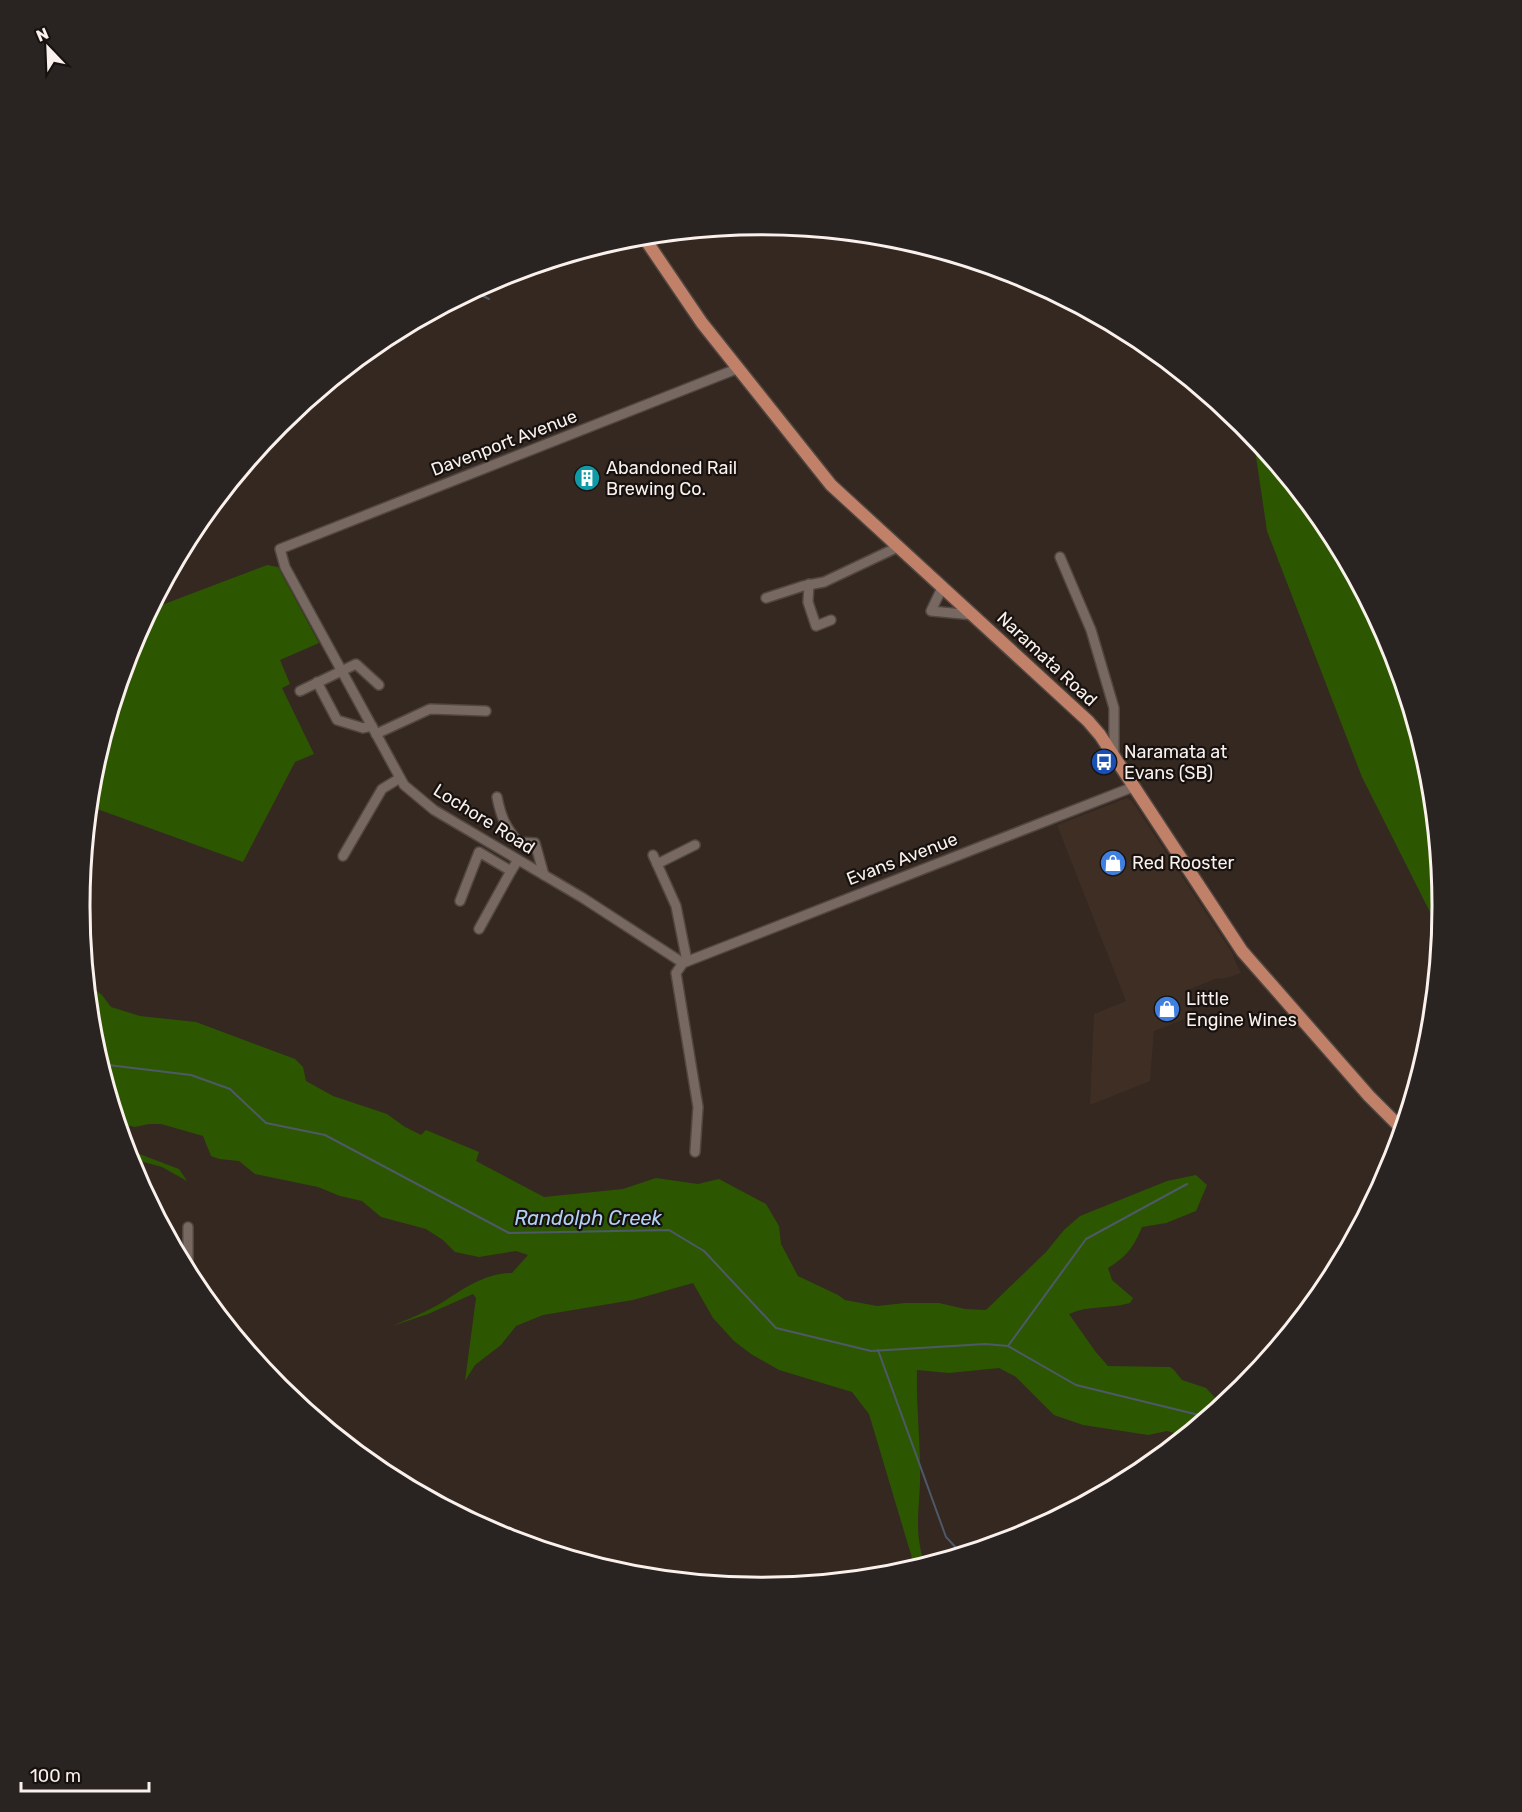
<svg xmlns="http://www.w3.org/2000/svg" width="1522" height="1812" font-family="Rubik,sans-serif">
	<style>
		.built { fill: #3f2e23 }
		.green { fill: #2c5700 }
		.lines { fill: none; stroke-linecap: round; stroke-linejoin: round }
		.stream { stroke: #4e5967; stroke-width: 2 }
		.minor-casing { stroke: #514640; stroke-width: 12 }
		.major-casing { stroke: #514640; stroke-width: 15 }
		.minor { stroke: #776961; stroke-width: 9 }
		.major { stroke: #c18169; stroke-width: 12 }
		.labels { text-anchor: middle; stroke-width: 4.5; stroke-linejoin: round; paint-order: stroke }
		.street-label { font-size: 18px; fill: #faf1ed; stroke: #17120f }
		.poi-label { font-size: 18px; fill: #faf1ed; stroke: #17120f; text-anchor: start }
		.water-label { font-size: 20px; font-style: italic; fill: #b0d1f4; stroke: #17120f }
		.rim { fill: none; stroke: #faf1ed; stroke-width: 3 }
	</style>
	<rect width="100%" height="100%" fill="#342821"/>
	<path class="built" d="M1127,798L1132,801L1233,954L1234,959L1241,973L1227,978L1215,979L1185,991L1194,1015L1154,1031L1150,1081L1090,1105L1094,1014L1126,1001L1057,825Z"/>
	<g class="green">
		<path d="M1253,436L1328,528L1391,646L1429,773L1442,906L1440,932L1362,777L1267,531Z"/>
		<path d="M267,565L278,567L319,643L280,660L290,684L282,688L314,754L295,762L243,862L89,806L93,773L132,645L151,609Z"/>
		<path d="M87,983L102,995L111,1007L140,1016L196,1022L295,1059L303,1067L306,1081L333,1096L387,1114L405,1127L421,1135L426,1130L479,1152L476,1161L544,1197L623,1189L656,1178L698,1184L719,1179L766,1204L779,1226L781,1244L798,1276L838,1295L845,1300L877,1306L905,1303H939L965,1309L986,1310L1046,1252L1064,1230L1080,1216L1167,1181L1196,1175L1207,1185L1196,1211L1166,1223L1142,1227C1134,1247 1126,1257 1108,1268L1112,1280L1133,1298L1130,1303C1110,1309 1088,1305 1069,1314L1095,1351L1108,1366L1170,1367L1174,1370L1182,1380L1206,1388L1222,1405L1185,1436L1167,1431L1148,1435L1083,1425L1054,1415L1016,1377L999,1368L949,1373L917,1370C916,1408 921,1445 920,1482C919,1514 914,1533 925,1565L915,1568L869,1414L852,1392L779,1370L751,1354L734,1341L713,1318L693,1283L633,1300L543,1315L516,1326L501,1345L475,1365L465,1381L476,1298L473,1294L428,1314L392,1326C409,1319 428,1311 443,1302C465,1288 485,1273 512,1273L528,1255L516,1251L479,1257L455,1252L443,1240L426,1229L381,1217L362,1201L340,1196L318,1187L255,1174L239,1161L219,1159L211,1156L203,1136L161,1124H149L135,1127L118,1123L93,1039Z"/>
		<path d="M126,1149L179,1169L187,1181L162,1167L129,1158Z"/>
	</g>
	<g class="lines">
		<g class="stream">
			<path d="M473,291L489,299"/>
			<path d="M100,1064L191,1075L230,1089L266,1123L325,1135L509,1233L669,1230L704,1251L776,1328L871,1351L985,1344L1008,1346L1076,1385L1199,1415L1203,1421"/>
			<path d="M1008,1346L1086,1239L1187,1184"/>
			<path d="M878,1350L946,1537L962,1554"/>
		</g>
		<g class="minor-casing">
			<g id="minor">
				<path d="M1060,557L1091,630L1114,708V757"/>
				<path d="M809,584L808,602L816,626L831,620"/>
				<path d="M942,588L931,611L973,615"/>
				<path d="M766,598L803,586L824,582L898,547"/>
				<path d="M317,682L337,720L363,728L372,726"/>
				<path d="M300,691L356,664L379,685"/>
				<path d="M376,734L430,709L486,711"/>
				<path d="M497,797C501,817 505,826 518,842L535,843L544,875"/>
				<path d="M653,855L676,906L687,961"/>
				<path d="M343,856L382,789L400,778"/>
				<path d="M657,864L695,845"/>
				<path d="M460,901L479,852L511,871L518,860"/>
				<path d="M479,929L511,871"/>
				<path d="M683,963L1133,787"/>
				<path d="M695,1152L698,1107L676,973L683,963L583,898L434,810L404,785L285,567L280,549L739,368"/>
				<path d="M188,1273V1227"/>
			</g>
		</g>
		<g class="major-casing">
			<path id="major" d="M643,236L702,323L831,485L1088,721L1100,735L1242,951L1369,1096L1402,1129"/>
		</g>
		<use href="#minor" class="minor"/>
		<use href="#major" class="major"/>
	</g>
	<defs>
		<g id="building-disc" transform="scale(1.35)"><circle r="9.5" fill="#0f9aa8" stroke="#17120f"/><path d="M-4-6H4V6H1V3H-1V6H-4ZM-2.5-4.3h1.7v1.8h-1.7ZM.8-4.3h1.7v1.8H.8ZM-2.5-1h1.7V.8h-1.7ZM.8-1h1.7V.8H.8Z" fill="#fff"/></g>
		<g id="bus-disc" transform="scale(1.35)"><circle r="9.5" fill="#1a4fb4" stroke="#17120f"/><path d="M-5-6H5V4H4V6H2V4H-2V6H-4V4H-5ZM-3.5-4V0h7V-4ZM-3.5 1.2v1.5H-2V1.2ZM2 1.2v1.5H3.5V1.2Z" fill="#fff"/></g>
		<g id="shop-disc" transform="scale(1.35)"><circle r="9.5" fill="#3f7fe0" stroke="#17120f"/><path d="M-5-2.5h2.3a2.7 3.5 0 0 1 5.4 0H5L5.5 6h-11ZM-1.5-2.5h3a1.5 2.3 0 0 0-3 0Z" fill="#fff"/></g>
	</defs>
	<g fill-rule="evenodd">
		<use href="#building-disc" x="587" y="478"/>
		<use href="#bus-disc" x="1104" y="762"/>
		<use href="#shop-disc" x="1113" y="863"/>
		<use href="#shop-disc" x="1167" y="1009"/>
	</g>
	<g class="labels">
		<g class="street-label">
			<text transform="translate(504 443) rotate(-21)" y="6">Davenport Avenue</text>
			<text transform="translate(1047 659) rotate(43)" y="6">Naramata Road</text>
			<text transform="translate(484 819) rotate(32)" y="6">Lochore Road</text>
			<text transform="translate(902 859) rotate(-21)" y="6">Evans Avenue</text>
		</g>
		<g class="poi-label">
			<text x="606" y="474">Abandoned Rail<tspan x="606" dy="21">Brewing Co.</tspan></text>
			<text x="1124" y="758">Naramata at<tspan x="1124" dy="21">Evans (SB)</tspan></text>
			<text x="1132" y="869">Red Rooster</text>
			<text x="1186" y="1005">Little<tspan x="1186" dy="21">Engine Wines</tspan></text>
		</g>
		<g class="water-label">
			<text x="588" y="1225">Randolph Creek</text>
		</g>
	</g>
	<path d="M0 0H1522V1812H0ZM90 906a671 671 0 1 1 1342 0a671 671 0 1 1-1342 0Z" fill="#292421" fill-rule="evenodd"/>
	<path class="rim" d="M90 906a671 671 0 1 1 1342 0a671 671 0 1 1-1342 0Z"/>
	<g transform="translate(48 48) rotate(337)" stroke="#17120f" stroke-width="4.5" paint-order="stroke">
	<path d="M0-4.5L10 22L0 15L-10 22Z" fill="#faf1ed"/>
	<text y="-9" font-size="16" font-weight="bold" text-anchor="middle" fill="#faf1ed">N</text>
	</g>
	<path d="M21 1782v9h128v-9" fill="none" stroke="#faf1ed" stroke-width="3"/>
	<text x="30" y="1782" font-size="18" fill="#faf1ed" stroke="#17120f" stroke-width="4.5" paint-order="stroke">100 m</text>
</svg>
